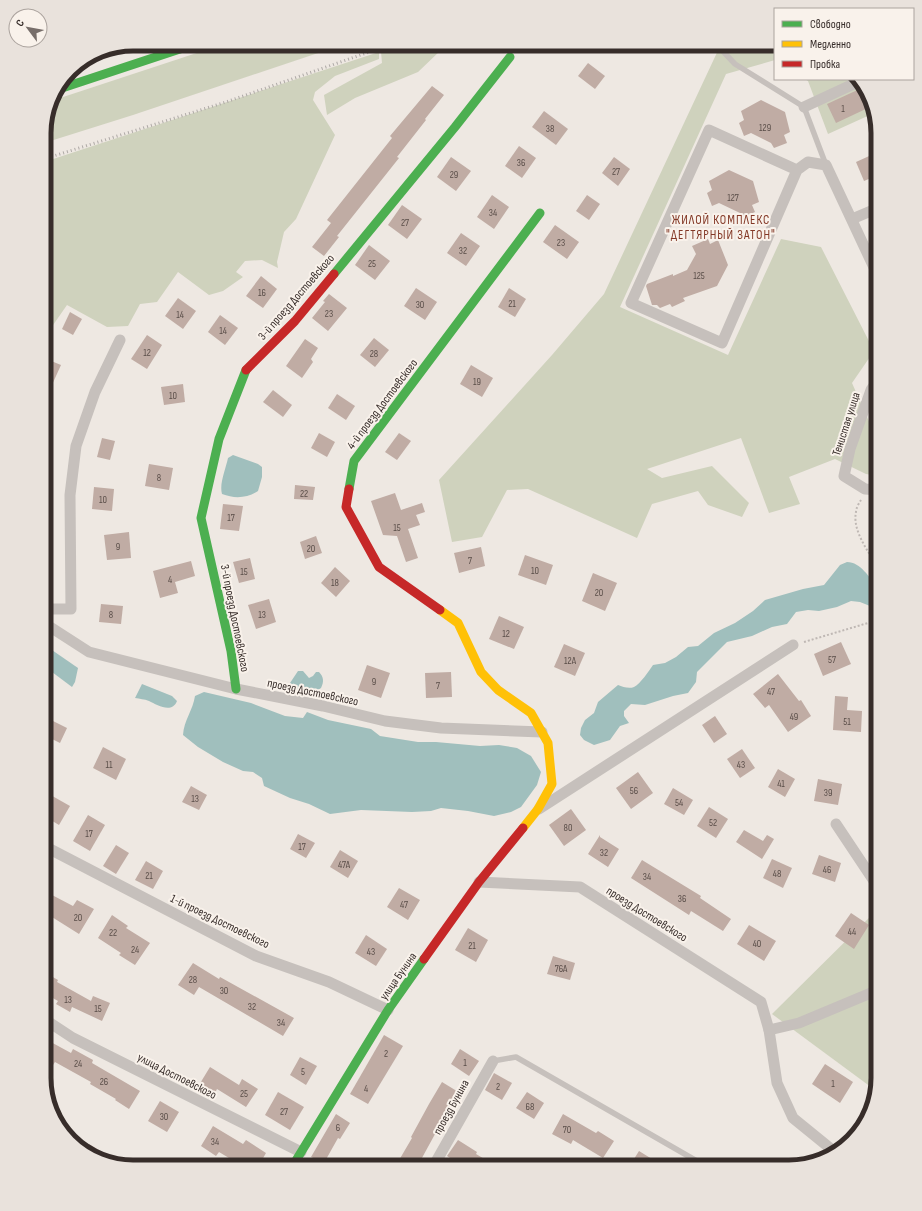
<svg xmlns="http://www.w3.org/2000/svg" width="922" height="1211" font-family="'Sofia Sans Condensed',sans-serif">
	<style>
		.green { fill: #cfd2bd }
		.water { fill: #a0bfbd }
		.building { fill: #c0aca4 }
		.lines { fill: none; stroke-linecap: round; stroke-linejoin: round }
		.path { stroke: #bfb8b4; stroke-width: 2; stroke-dasharray: 2 2; stroke-linecap: butt }
		.lane { stroke: #c6c0bc; stroke-width: 5.5 }
		.street { stroke: #c6c0bc; stroke-width: 11 }
		.fast { stroke: #4caf50; stroke-width: 9 }
		.slow { stroke: #ffc107; stroke-width: 9 }
		.jam { stroke: #c62828; stroke-width: 9 }
		.rail { stroke: #aea9a6; stroke-width: 3; stroke-dasharray: 1 3; stroke-linecap: butt }
		.labels { text-anchor: middle; stroke-width: 4; stroke-linejoin: round; paint-order: stroke }
		.number-label { font-size: 10px; fill: #594d48 }
		.street-label { font-size: 12px; fill: #372d2a; stroke: #f9f2eb }
		.neighbourhood-label { font-size: 13px; letter-spacing: 1px; fill: #833826; stroke: #f9f2eb }
		.rim { fill: none; stroke: #372d2a; stroke-width: 5 }
	</style>
	<rect width="100%" height="100%" fill="#eee8e2"/>
	<g class="green">
		<path d="M224,44H345L133,115L44,143V127L51,101Z"/>
		<path d="M407,44H456L441,50L418,72L355,98L327,115L324,95L382,63L381,52Z"/>
		<path d="M721,44H775V60L726,74L620,307L728,355L781,239L821,247L874,351L852,383L871,426L878,423V476L866,474L835,459L789,477L800,504L769,513L741,438L647,469L662,478L712,466L749,503L742,517L708,505L698,491L652,504L637,538L528,489L507,490L482,537L452,542L439,480L552,355L604,294Z"/>
		<path d="M379,52V59L335,76L315,92L313,100L335,135L296,219L284,232L277,262L278,268L262,260L245,261L236,272L243,277L223,291L209,295L178,272L157,302L140,304L128,326L107,327L67,305L51,328L44,332V162Z"/>
		<path d="M805,79H858L863,84L872,114L828,134L808,81Z"/>
		<path d="M878,909V1078L875,1090L772,1014Z"/>
	</g>
	<g class="water">
		<path d="M233,455L258,464L262,467V477L258,491C247,498 235,499 222,494C219,484 226,468 228,458Z"/>
		<path d="M847,562C861,562 869,578 878,587L877,603L870,606L860,602L851,601L837,607L819,611L808,610L796,612L787,624L772,627L752,636L727,642L697,672L696,682L688,693L673,696L645,705L631,704L624,711V716L629,723L620,726L610,740L594,745L584,740L580,735L581,728L585,720L594,713L598,702L618,685C623,687 629,689 634,687C640,684 649,671 653,665L665,663L676,657L688,647L698,646L714,633L735,623L753,611L765,600L803,589L824,585L840,565Z"/>
		<path d="M44,646L49,648L78,668L75,682L72,687L44,666Z"/>
		<path d="M298,671H303L309,678L313,676L316,672H319C324,677 324,682 321,688C308,696 306,698 291,691L294,687L293,685L290,683Z"/>
		<path d="M142,684L172,696L177,701C172,714 157,705 149,701C144,699 140,699 135,698Z"/>
		<path d="M204,692L251,703L285,716L303,718L307,712L328,720L371,729L380,736L418,742H436L480,746L499,745L517,748L531,756L541,772L537,785L521,807L511,812L494,816L468,811L441,808L431,811L412,812L361,810L330,814L309,804L290,798L264,786L262,778L253,772L243,771L223,762L198,747L183,735C184,720 193,710 195,696Z"/>
	</g>
	<g class="building">
		<path d="M588,63L605,76L595,89L578,76Z"/>
		<path d="M432,86L444,95L425,119L426,120L397,157L399,158L337,236L339,237L324,256L312,247L331,223L327,220L392,138L390,136Z"/>
		<path d="M864,87L870,107L836,123L827,104Z"/>
		<path d="M761,100L785,112L790,132L784,135L787,143L774,148L771,143L751,133L744,136L739,123L744,120L741,111Z"/>
		<path d="M544,111L568,129L556,145L532,127Z"/>
		<path d="M519,146L536,158L522,178L505,166Z"/>
		<path d="M878,152V175L864,181L856,162Z"/>
		<path d="M451,157L471,171L456,191L437,177Z"/>
		<path d="M614,157L630,169L618,186L602,173Z"/>
		<path d="M729,170L753,181L759,202L752,205L755,212L742,218L740,213L719,203L712,206L707,193L712,190L709,181Z"/>
		<path d="M492,195L509,207L494,229L477,217Z"/>
		<path d="M587,195L600,204L589,220L576,211Z"/>
		<path d="M402,205L422,219L407,239L388,225Z"/>
		<path d="M555,225L579,242L567,259L543,242Z"/>
		<path d="M461,233L480,246L466,266L447,253Z"/>
		<path d="M708,239L710,244L718,240L728,265L717,286L683,298L685,301L672,307L670,304L660,308L657,305H652L646,286L647,284L673,274V276L687,270L696,254L692,246Z"/>
		<path d="M369,245L390,261L375,280L355,265Z"/>
		<path d="M261,276L277,289L263,308L246,296Z"/>
		<path d="M416,288L437,302L425,320L404,306Z"/>
		<path d="M509,288L526,299L515,317L498,307Z"/>
		<path d="M329,294L347,308L328,331L312,318L325,302L323,301Z"/>
		<path d="M178,298L196,311L183,329L165,316Z"/>
		<path d="M70,312L82,319L73,335L62,329Z"/>
		<path d="M220,315L238,328L225,345L208,332Z"/>
		<path d="M147,335L162,345L147,369L131,359Z"/>
		<path d="M374,338L389,350L375,367L360,355Z"/>
		<path d="M305,339L318,348L311,359L313,362L302,378L286,366Z"/>
		<path d="M44,358L61,365L51,387L44,384Z"/>
		<path d="M471,365L493,378L482,397L460,384Z"/>
		<path d="M183,384L185,402L164,405L161,387Z"/>
		<path d="M273,390L292,405L283,417L263,402Z"/>
		<path d="M337,394L355,406L346,420L328,408Z"/>
		<path d="M319,433L335,442L327,457L311,448Z"/>
		<path d="M399,433L411,441L397,460L385,452Z"/>
		<path d="M102,438L115,441L110,460L97,457Z"/>
		<path d="M149,464L173,468L169,490L145,486Z"/>
		<path d="M295,485L315,487L313,500L294,499Z"/>
		<path d="M94,487L114,489L112,511L92,509Z"/>
		<path d="M395,493L401,510L422,503L425,512L416,515L420,525L408,529L418,558L406,562L397,536L383,535L371,501Z"/>
		<path d="M223,504L243,506L239,531L220,529Z"/>
		<path d="M129,532L131,558L107,560L104,535Z"/>
		<path d="M316,536L322,553L305,559L300,542Z"/>
		<path d="M481,547L485,566L459,573L454,553Z"/>
		<path d="M525,555L553,565L546,585L518,575Z"/>
		<path d="M250,558L255,579L239,583L233,562Z"/>
		<path d="M191,561L195,576L175,582L178,593L160,598L153,571Z"/>
		<path d="M335,567L350,581L336,597L321,583Z"/>
		<path d="M593,573L617,583L605,611L582,601Z"/>
		<path d="M269,599L276,622L256,629L248,605Z"/>
		<path d="M101,604L123,606L121,624L99,622Z"/>
		<path d="M499,616L524,627L514,649L489,639Z"/>
		<path d="M841,642L851,664L823,676L814,654Z"/>
		<path d="M564,644L585,653L575,676L554,667Z"/>
		<path d="M367,665L390,673L381,698L358,690Z"/>
		<path d="M451,672L452,697L426,698L425,673Z"/>
		<path d="M778,674L799,701L801,700L811,716L788,732L769,705L765,708L753,694Z"/>
		<path d="M835,696L848,697L847,710L862,711L861,732L833,730Z"/>
		<path d="M715,716L727,734L714,743L702,725Z"/>
		<path d="M49,719L67,728L60,743L44,735V729Z"/>
		<path d="M103,747L126,759L116,780L93,768Z"/>
		<path d="M742,749L755,768L740,778L727,759Z"/>
		<path d="M778,769L795,779L785,797L768,787Z"/>
		<path d="M638,772L653,793L631,809L616,788Z"/>
		<path d="M818,779L842,784L838,805L814,801Z"/>
		<path d="M191,786L207,795L199,810L182,802Z"/>
		<path d="M673,788L693,800L684,815L664,804Z"/>
		<path d="M47,793L70,806L59,825L44,816V798Z"/>
		<path d="M709,807L728,819L716,838L697,826Z"/>
		<path d="M571,809L586,830L564,846L549,825Z"/>
		<path d="M88,815L105,825L90,851L73,841Z"/>
		<path d="M744,830L763,841L767,835L774,839L762,859L736,842Z"/>
		<path d="M298,834L315,843L306,858L290,849Z"/>
		<path d="M600,835V837L619,849L608,867L588,854Z"/>
		<path d="M116,845L129,853L116,874L103,866Z"/>
		<path d="M340,850L358,861L348,878L330,867Z"/>
		<path d="M819,855L841,863L835,882L812,874Z"/>
		<path d="M772,859L792,868L783,888L763,878Z"/>
		<path d="M642,860L701,896L700,898L731,919L723,931L691,911L689,915L631,878Z"/>
		<path d="M146,861L163,871L153,889L135,880Z"/>
		<path d="M399,888L420,900L408,920L387,907Z"/>
		<path d="M52,895L73,906L77,900L94,909L79,934L44,912V909Z"/>
		<path d="M851,913L869,925L854,949L835,936Z"/>
		<path d="M112,915L128,926L126,928L150,943L135,965L119,955L121,953L98,938Z"/>
		<path d="M749,925L776,941L764,961L737,944Z"/>
		<path d="M468,928L488,940L476,962L455,950Z"/>
		<path d="M366,935L387,949L376,966L355,953Z"/>
		<path d="M553,956L575,963L570,980L547,974Z"/>
		<path d="M193,963L219,979L220,977L294,1018L283,1036L199,987L194,995L178,985Z"/>
		<path d="M44,972L58,980L57,982L91,1001L93,996L110,1003L102,1021L72,1007L70,1012L56,1004L58,1001L44,993Z"/>
		<path d="M384,1035L403,1046L368,1104L350,1094Z"/>
		<path d="M49,1041L71,1053L73,1049L93,1060L92,1063L140,1091L129,1109L115,1100L116,1099L90,1084L91,1082L55,1062L53,1065L44,1060V1051Z"/>
		<path d="M460,1049L479,1061L469,1076L451,1064Z"/>
		<path d="M300,1057L317,1066L306,1085L290,1075Z"/>
		<path d="M825,1064L853,1082L840,1103L812,1084Z"/>
		<path d="M210,1067L239,1085L242,1079L258,1089L246,1107L217,1089L214,1095L199,1085Z"/>
		<path d="M494,1073L512,1083L502,1100L485,1090Z"/>
		<path d="M442,1082L460,1093L446,1114L417,1167H395L412,1138L411,1137L429,1104Z"/>
		<path d="M278,1092L304,1107L290,1130L265,1115Z"/>
		<path d="M527,1092L544,1103L534,1119L516,1108Z"/>
		<path d="M160,1101L179,1112L167,1132L148,1121Z"/>
		<path d="M336,1114L350,1123L340,1139L338,1138L324,1163L311,1157Z"/>
		<path d="M563,1114L596,1133L598,1131L614,1141L603,1158L573,1140L571,1144L552,1134Z"/>
		<path d="M213,1126L243,1144L246,1140L266,1153L258,1167H244L219,1152L216,1156L201,1146Z"/>
		<path d="M458,1140L477,1152L476,1154L498,1167H464L447,1156Z"/>
		<path d="M89,1144L114,1159L113,1162L89,1155L84,1151Z"/>
		<path d="M639,1151L665,1167H629Z"/>
	</g>
	<g class="lines">
		<g class="path">
			<path d="M73,68L143,44"/>
			<path d="M861,500C859,503 856,508 856,512C852,531 869,552 878,568"/>
			<path d="M804,642L878,620"/>
		</g>
		<g class="lane">
			<path d="M716,44L735,64L804,107L826,165"/>
			<path d="M493,1061L516,1057L702,1164"/>
		</g>
		<g class="street">
			<path d="M804,107L860,81"/>
			<path d="M797,170L709,130L631,303L722,343L797,170L808,162L826,165L878,276"/>
			<path d="M852,219L878,208"/>
			<path d="M878,490L865,489L844,476L850,449L871,390L878,380"/>
			<path d="M44,609H71L70,495L76,446L95,392L120,340"/>
			<path d="M44,623L89,652L236,689L323,706L385,721L441,728L542,732"/>
			<path d="M539,809L793,645"/>
			<path d="M836,824L878,887"/>
			<path d="M44,846L256,956L329,982L388,1010"/>
			<path d="M479,882L580,887L761,1002L769,1030L777,1083L793,1118L836,1153"/>
			<path d="M44,1019L73,1038L301,1152"/>
			<path d="M769,1030L799,1023L878,990"/>
			<path d="M433,1167L493,1061"/>
			<path d="M701,1167L702,1164"/>
		</g>
		<g class="fast">
			<path d="M56,90L195,44"/>
			<path d="M334,274L455,127L510,57"/>
			<path d="M349,489L354,461L540,213"/>
			<path d="M236,689L231,651L201,518L219,439L246,370"/>
			<path d="M292,1167L388,1010L424,959"/>
		</g>
		<path class="slow" d="M440,610L458,623L481,672L498,690L531,713L548,743L552,784L538,809L523,828"/>
		<g class="jam">
			<path d="M246,370L295,321L334,274"/>
			<path d="M349,489L346,507L379,567L440,610"/>
			<path d="M424,959L479,882L523,828"/>
		</g>
		<path class="rail" d="M44,159L226,102L392,44"/>
	</g>
	<g class="labels">
		<g class="number-label">
			<text x="843" y="112">1</text>
			<text x="765" y="131">129</text>
			<text x="550" y="132">38</text>
			<text x="521" y="166">36</text>
			<text x="616" y="175">27</text>
			<text x="454" y="178">29</text>
			<text x="733" y="201">127</text>
			<text x="493" y="216">34</text>
			<text x="405" y="226">27</text>
			<text x="561" y="246">23</text>
			<text x="463" y="254">32</text>
			<text x="372" y="267">25</text>
			<text x="699" y="279">125</text>
			<text x="262" y="296">16</text>
			<text x="512" y="307">21</text>
			<text x="420" y="308">30</text>
			<text x="329" y="317">23</text>
			<text x="180" y="318">14</text>
			<text x="223" y="334">14</text>
			<text x="147" y="356">12</text>
			<text x="374" y="357">28</text>
			<text x="477" y="385">19</text>
			<text x="173" y="399">10</text>
			<text x="159" y="481">8</text>
			<text x="304" y="497">22</text>
			<text x="103" y="503">10</text>
			<text x="231" y="521">17</text>
			<text x="397" y="531">15</text>
			<text x="118" y="550">9</text>
			<text x="311" y="552">20</text>
			<text x="470" y="564">7</text>
			<text x="535" y="574">10</text>
			<text x="244" y="575">15</text>
			<text x="170" y="583">4</text>
			<text x="335" y="586">18</text>
			<text x="599" y="596">20</text>
			<text x="111" y="618">8</text>
			<text x="262" y="618">13</text>
			<text x="506" y="637">12</text>
			<text x="832" y="663">57</text>
			<text x="570" y="664">12А</text>
			<text x="374" y="685">9</text>
			<text x="438" y="689">7</text>
			<text x="771" y="695">47</text>
			<text x="794" y="720">49</text>
			<text x="847" y="725">51</text>
			<text x="109" y="768">11</text>
			<text x="741" y="768">43</text>
			<text x="781" y="787">41</text>
			<text x="634" y="794">56</text>
			<text x="828" y="796">39</text>
			<text x="195" y="802">13</text>
			<text x="679" y="806">54</text>
			<text x="713" y="826">52</text>
			<text x="568" y="831">80</text>
			<text x="89" y="837">17</text>
			<text x="302" y="850">17</text>
			<text x="604" y="856">32</text>
			<text x="344" y="868">47А</text>
			<text x="827" y="873">46</text>
			<text x="777" y="877">48</text>
			<text x="149" y="879">21</text>
			<text x="647" y="880">34</text>
			<text x="682" y="902">36</text>
			<text x="404" y="908">47</text>
			<text x="78" y="921">20</text>
			<text x="852" y="935">44</text>
			<text x="113" y="936">22</text>
			<text x="757" y="947">40</text>
			<text x="472" y="949">21</text>
			<text x="135" y="953">24</text>
			<text x="371" y="955">43</text>
			<text x="561" y="972">76А</text>
			<text x="193" y="983">28</text>
			<text x="224" y="994">30</text>
			<text x="68" y="1003">13</text>
			<text x="252" y="1010">32</text>
			<text x="98" y="1012">15</text>
			<text x="281" y="1026">34</text>
			<text x="386" y="1057">2</text>
			<text x="465" y="1066">1</text>
			<text x="78" y="1067">24</text>
			<text x="303" y="1075">5</text>
			<text x="104" y="1085">26</text>
			<text x="833" y="1087">1</text>
			<text x="498" y="1090">2</text>
			<text x="366" y="1092">4</text>
			<text x="244" y="1097">25</text>
			<text x="530" y="1110">68</text>
			<text x="284" y="1115">27</text>
			<text x="164" y="1120">30</text>
			<text x="338" y="1131">6</text>
			<text x="567" y="1133">70</text>
			<text x="215" y="1145">34</text>
		</g>
		<g class="street-label">
			<text transform="translate(296 297) rotate(-49)" y="4">3-й проезд Достоевского</text>
			<text transform="translate(382 404) rotate(-53)" y="4">4-й проезд Достоевского</text>
			<text transform="translate(846 424) rotate(-72)" y="4">Тенистая улица</text>
			<text transform="translate(235 618) rotate(79)" y="4">3-й проезд Достоевского</text>
			<text transform="translate(313 692) rotate(12)" y="4">проезд Достоевского</text>
			<text transform="translate(647 914) rotate(32)" y="4">проезд Достоевского</text>
			<text transform="translate(220 921) rotate(26)" y="4">1-й проезд Достоевского</text>
			<text transform="translate(398 976) rotate(-55)" y="4">улица Бунина</text>
			<text transform="translate(177 1076) rotate(27)" y="4">улица Достоевского</text>
			<text transform="translate(451 1107) rotate(-61)" y="4">проезд Бунина</text>
		</g>
		<g class="neighbourhood-label">
			<text x="721" y="224">ЖИЛОЙ КОМПЛЕКС<tspan x="721" dy="15">"ДЕГТЯРНЫЙ ЗАТОН"</tspan></text>
		</g>
	</g>
	<path d="M0 0H922V1211H0ZM133 51H789A82 82 0 0 1 871 133V1078A82 82 0 0 1 789 1160H133A82 82 0 0 1 51 1078V133A82 82 0 0 1 133 51Z" fill="#e9e2dc" fill-rule="evenodd"/>
	<path class="rim" d="M133 51H789A82 82 0 0 1 871 133V1078A82 82 0 0 1 789 1160H133A82 82 0 0 1 51 1078V133A82 82 0 0 1 133 51Z"/>
	<rect x="774" y="8" width="140" height="72" fill="#f9f2eb" stroke="#aba39e"/>
	<rect x="782" y="21" width="20" height="6" fill="#4caf50" stroke="#aba39e"/>
	<text x="810" y="28" font-size="12" fill="#372d2a">Свободно</text>
	<rect x="782" y="41" width="20" height="6" fill="#ffc107" stroke="#aba39e"/>
	<text x="810" y="48" font-size="12" fill="#372d2a">Медленно</text>
	<rect x="782" y="61" width="20" height="6" fill="#c62828" stroke="#aba39e"/>
	<text x="810" y="68" font-size="12" fill="#372d2a">Пробка</text>
	<g transform="translate(28 28) rotate(302)"><circle r="19" fill="#f9f2eb" stroke="#aba39e"/>
	<path d="M0-3L7 15L0 10L-7 15Z" fill="#776e6a"/>
	<text y="-6" font-size="11" font-weight="bold" text-anchor="middle" fill="#372d2a">С</text>
	</g>
</svg>
